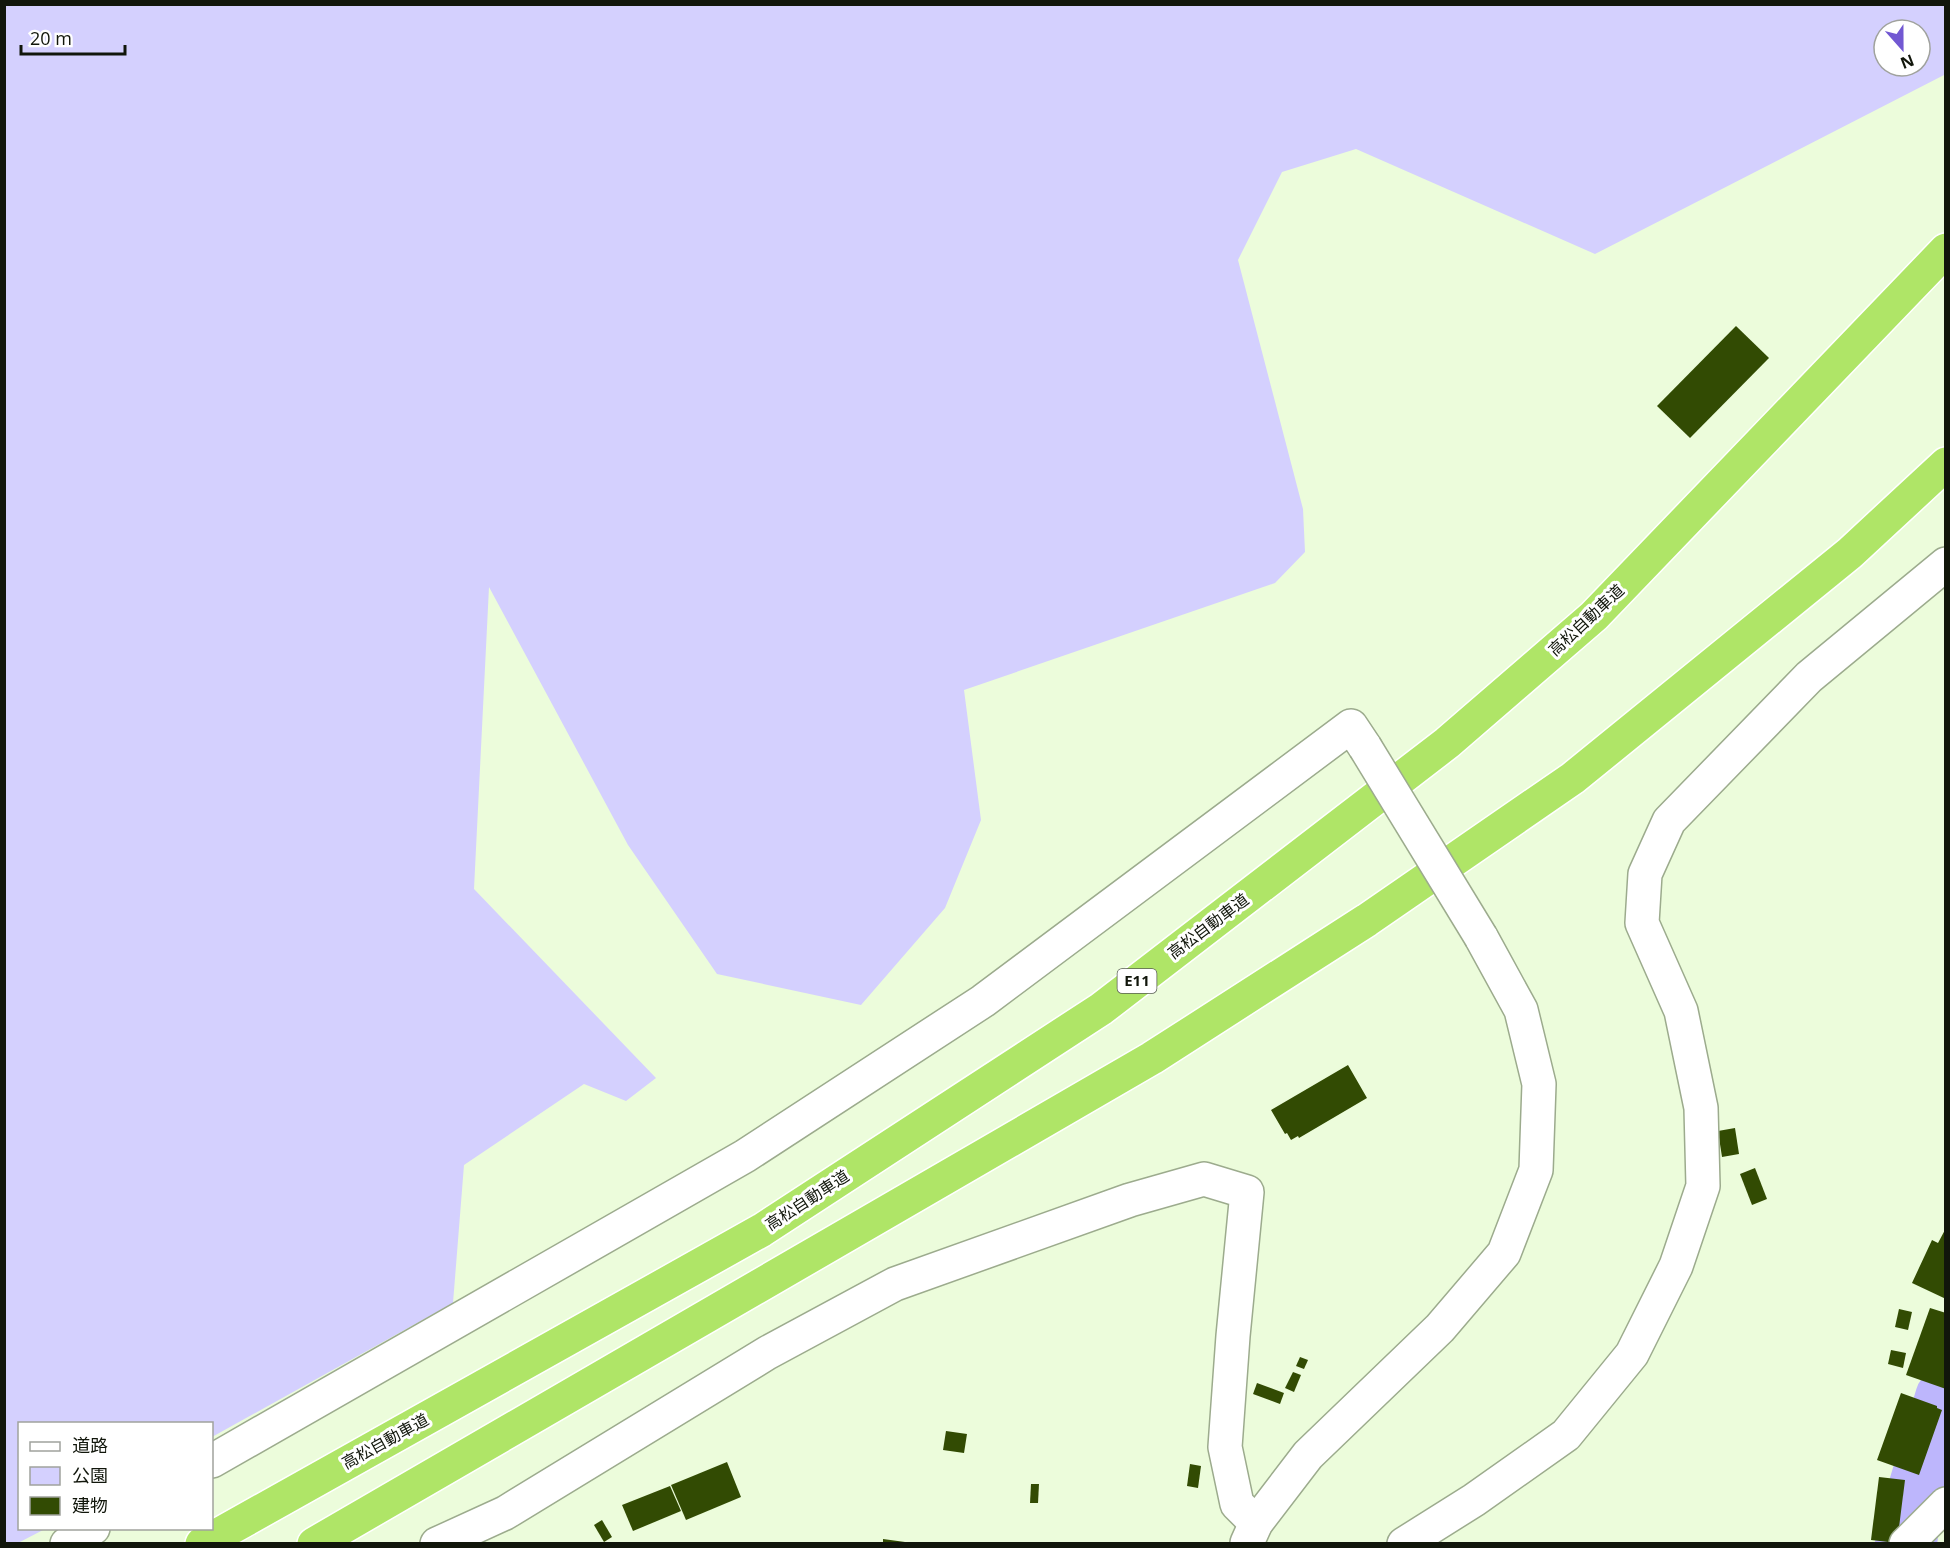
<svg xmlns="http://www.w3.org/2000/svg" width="1950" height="1548" font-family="'Open Sans','Noto Sans JP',sans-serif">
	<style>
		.green { fill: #d4d0fe; fill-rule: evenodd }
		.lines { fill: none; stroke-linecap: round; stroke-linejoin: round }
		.river { stroke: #bdb6fc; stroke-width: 62 }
		.building { fill: #324b03 }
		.minor-casing { stroke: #9cab8d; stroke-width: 36 }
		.highway-casing { stroke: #fff; stroke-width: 36 }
		.minor { stroke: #fff; stroke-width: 33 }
		.highway { stroke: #afe567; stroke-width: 33 }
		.minor-bridge-casing { stroke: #9cab8d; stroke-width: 36; stroke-linecap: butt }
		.minor-bridge { stroke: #fff; stroke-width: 33 }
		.labels { text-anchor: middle; stroke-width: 6; stroke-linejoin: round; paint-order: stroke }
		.shield { fill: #fff; stroke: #585c54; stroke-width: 1.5 }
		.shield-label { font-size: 15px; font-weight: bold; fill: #11160b }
		.street-label { font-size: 16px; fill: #11160b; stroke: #fff }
	</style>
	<rect width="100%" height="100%" fill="#ecfcdb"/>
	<path class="green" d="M5,4H1945L1946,74L1595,254L1356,149L1282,172L1238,260L1303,509L1305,552L1275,583L964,690L981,820L945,908L861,1005L717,974L628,845L489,587L474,889L656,1078L626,1101L584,1084L464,1165L453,1303L212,1437V1424H20V1528L45,1529L18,1543L5,1544ZM1884,30H1920V66H1884Z"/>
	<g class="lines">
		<path class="river" d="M1906,1544L1908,1526L1946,1398"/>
	</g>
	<g class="building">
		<path d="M1736,326L1769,358L1690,438L1657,406Z"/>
		<path d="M1348,1065L1367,1098L1299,1138L1298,1136L1291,1140L1287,1133L1285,1134L1271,1110Z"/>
		<path d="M1735,1128L1739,1154L1722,1157L1718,1131Z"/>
		<path d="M1755,1168L1767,1199L1752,1205L1740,1174Z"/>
		<path d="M1946,1228V1299L1912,1283L1932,1240L1938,1243Z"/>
		<path d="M1930,1308L1946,1313V1389L1906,1375Z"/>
		<path d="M1899,1309L1912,1312L1908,1330L1895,1327Z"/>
		<path d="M1891,1350L1906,1353L1903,1368L1888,1364Z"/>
		<path d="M1300,1357L1308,1360L1304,1369L1296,1366Z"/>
		<path d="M1293,1372L1301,1375L1294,1392L1285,1388Z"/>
		<path d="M1257,1383L1284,1393L1280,1404L1253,1394Z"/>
		<path d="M1901,1393L1937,1406V1408L1942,1410L1919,1475L1877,1460Z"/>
		<path d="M946,1431L967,1434L964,1453L943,1450Z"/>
		<path d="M727,1462L741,1497L686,1520L671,1485Z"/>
		<path d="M1190,1464L1201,1466L1198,1488L1187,1486Z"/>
		<path d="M1879,1477L1905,1480L1897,1543L1871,1540Z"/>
		<path d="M1031,1484H1039L1038,1503H1030Z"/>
		<path d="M670,1486L681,1511L633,1531L622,1505Z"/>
		<path d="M602,1520L612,1537L604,1542L594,1525Z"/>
		<path d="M883,1539L905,1542V1544H883Z"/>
	</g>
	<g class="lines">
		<g class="minor-casing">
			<g id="minor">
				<path d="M212,1461L745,1156L983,1001L1351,726L1365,747"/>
				<path d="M1247,1543L1256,1523L1308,1455L1440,1328L1504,1253L1536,1170L1539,1084L1521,1010L1481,937"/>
				<path d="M67,1544L93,1528"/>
				<path d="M437,1544L505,1513L767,1353L895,1284L1130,1200L1204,1179L1247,1192L1233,1336L1225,1447L1237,1504L1256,1523"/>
				<path d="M1404,1544L1474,1500L1566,1435L1632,1354L1676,1266L1703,1186L1701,1108L1681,1011L1642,923L1645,874L1669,821L1809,677L1946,564"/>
				<path d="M1906,1544L1946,1504"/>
			</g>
		</g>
		<g class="highway-casing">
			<g id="highway">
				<path d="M202,1544L762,1230L1101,1009L1447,743L1594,616L1946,250"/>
				<path d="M314,1544L1152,1058L1367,920L1573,778L1850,553L1946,464"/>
			</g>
		</g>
		<use href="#minor" class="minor"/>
		<use href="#highway" class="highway"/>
		<g class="minor-bridge-casing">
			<path id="minor-bridge" d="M1365,747L1481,937"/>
		</g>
		<use href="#minor-bridge" class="minor-bridge"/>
	</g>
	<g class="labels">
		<rect class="shield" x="1117.5" y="969" width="39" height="24" rx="4.5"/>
		<g class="shield-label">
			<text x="1137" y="986">E11</text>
		</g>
		<g class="street-label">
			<text transform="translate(1586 620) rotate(-43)" y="6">高松自動車道</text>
			<text transform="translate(1208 926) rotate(-37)" y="6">高松自動車道</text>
			<text transform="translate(807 1200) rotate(-33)" y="6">高松自動車道</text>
			<text transform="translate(385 1441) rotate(-29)" y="6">高松自動車道</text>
		</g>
	</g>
	<rect width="1950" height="1548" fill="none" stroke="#11160b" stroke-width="12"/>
	<rect x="18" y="1422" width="195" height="108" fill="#ffffff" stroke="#a0a29d" stroke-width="1.5"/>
	<rect x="30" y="1442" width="30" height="9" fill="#ffffff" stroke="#a0a29d" stroke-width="1.5"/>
	<text x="72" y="1452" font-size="18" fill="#11160b">道路</text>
	<rect x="30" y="1467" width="30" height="18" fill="#d4d0fe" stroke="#a0a29d" stroke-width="1.5"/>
	<text x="72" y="1482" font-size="18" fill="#11160b">公園</text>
	<rect x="30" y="1497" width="30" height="18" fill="#324b03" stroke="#a0a29d" stroke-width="1.5"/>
	<text x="72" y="1512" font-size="18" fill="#11160b">建物</text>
	<g transform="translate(1902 48) rotate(159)"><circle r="28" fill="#ffffff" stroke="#a0a29d" stroke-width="1.5"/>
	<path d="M0-4.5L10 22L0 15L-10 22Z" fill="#7258d2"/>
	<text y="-9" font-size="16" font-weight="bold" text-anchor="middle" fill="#11160b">N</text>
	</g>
	<path d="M21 45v9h104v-9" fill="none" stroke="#11160b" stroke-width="3"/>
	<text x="30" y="45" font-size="18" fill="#11160b" stroke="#ffffff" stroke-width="4.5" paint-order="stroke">20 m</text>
</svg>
